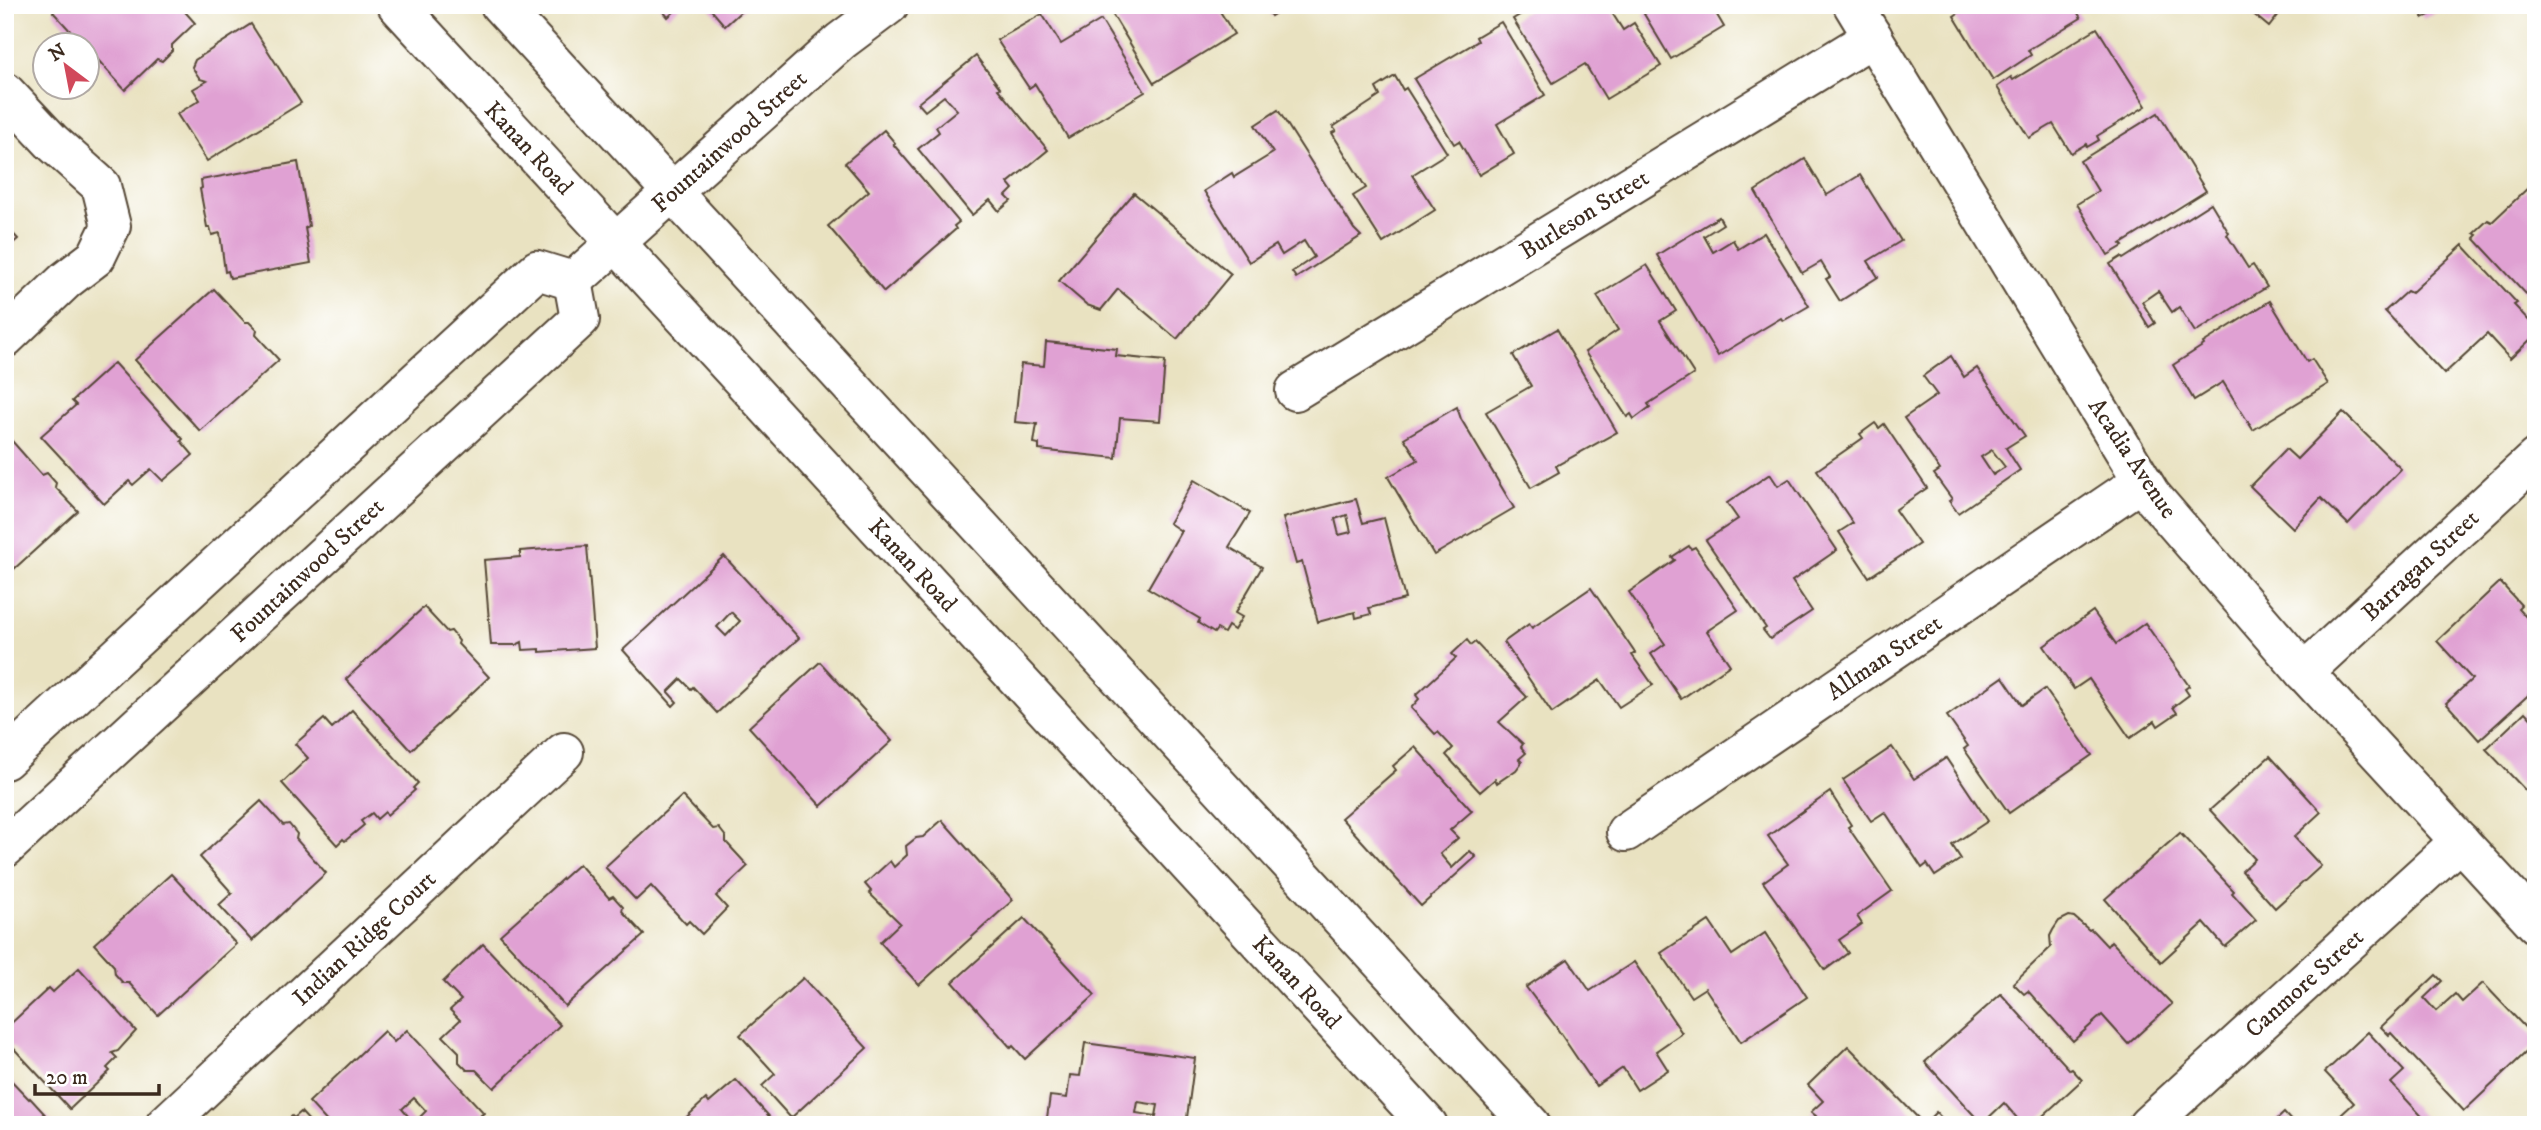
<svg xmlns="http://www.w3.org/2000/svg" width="2541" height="1130" font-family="'IM FELL DW Pica',serif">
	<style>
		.building { fill: #e0a1d3; fill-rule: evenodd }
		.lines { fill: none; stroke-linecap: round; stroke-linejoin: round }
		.minor-casing { stroke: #554636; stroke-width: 42 }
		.major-casing { stroke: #554636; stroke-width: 42 }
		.minor { stroke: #fff; stroke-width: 38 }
		.major { stroke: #fff; stroke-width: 38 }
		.labels { text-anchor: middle; stroke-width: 6; stroke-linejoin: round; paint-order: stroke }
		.street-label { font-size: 24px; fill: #3b2a1e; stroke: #fff }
	</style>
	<rect width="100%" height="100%" fill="#fff"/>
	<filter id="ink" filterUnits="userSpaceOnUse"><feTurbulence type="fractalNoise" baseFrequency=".0143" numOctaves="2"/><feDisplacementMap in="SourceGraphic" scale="14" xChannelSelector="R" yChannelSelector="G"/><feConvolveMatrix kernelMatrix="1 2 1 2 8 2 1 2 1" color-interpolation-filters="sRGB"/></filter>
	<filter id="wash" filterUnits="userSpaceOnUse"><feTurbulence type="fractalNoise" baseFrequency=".00686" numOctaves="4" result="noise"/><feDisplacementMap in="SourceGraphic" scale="28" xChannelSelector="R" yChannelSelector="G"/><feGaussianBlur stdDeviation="1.57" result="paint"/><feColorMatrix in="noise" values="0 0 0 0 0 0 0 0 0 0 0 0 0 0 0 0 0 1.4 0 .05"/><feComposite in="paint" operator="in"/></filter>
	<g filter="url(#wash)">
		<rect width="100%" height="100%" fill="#e9e2c1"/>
		<g id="blocks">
			<g class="building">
				<path d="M61,5H179L195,23L172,45V51L162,61L157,59L125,90L88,49V46H84L53,12Z"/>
				<path d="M658,5H682L668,17Z"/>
				<path d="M707,5H748L725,26Z"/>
				<path d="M1111,5H1216L1234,34L1154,83L1108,7Z"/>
				<path d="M1264,5H1288L1271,16Z"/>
				<path d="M1536,5H1607L1623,30L1634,23L1661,66L1606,99L1585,64L1553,83L1513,19Z"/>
				<path d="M1654,5H1711L1724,27L1671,59L1644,14L1655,7Z"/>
				<path d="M1970,5H2073L2081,18L2028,50L2031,55L1993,80L1954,16Z"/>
				<path d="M2246,5H2286L2269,27L2245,7Z"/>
				<path d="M2417,5H2451L2423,18Z"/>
				<path d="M1042,14L1061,44L1101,20L1145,92L1068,138L1035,84L1029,88L997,40Z"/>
				<path d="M1501,22L1545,95L1497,124L1514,154L1479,175L1459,141L1454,144L1414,79L1478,41L1476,37Z"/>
				<path d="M251,24L301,103L207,161L177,114L200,100L193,89L207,81L200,79L192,67L195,60Z"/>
				<path d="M2097,28L2146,106L2097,136L2099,140L2087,147L2086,144L2071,153L2053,124L2029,138L1997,87L2011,77L2013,80Z"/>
				<path d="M976,56L1000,88L998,89L1048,150L1008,183L1013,189L1006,196L1011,201L999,211L990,200L972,215L918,149L939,132L936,127L957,110L944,96L925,111L918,103Z"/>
				<path d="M1395,76L1403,90L1406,88L1447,153L1412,175L1435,210L1383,243L1353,196L1366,188L1332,133L1336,131L1333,127L1380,96L1376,88Z"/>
				<path d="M1278,110L1354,229L1361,236L1296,278L1292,272L1314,257L1304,241L1282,255L1276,245L1249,262L1204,191L1232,173L1234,177L1273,153L1255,125Z"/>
				<path d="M2158,113L2206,191L2121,244L2123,246L2108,255L2077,204L2098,191L2080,161Z"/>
				<path d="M884,130L895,143L893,144L959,222L954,226L956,229L884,292L828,226L869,191L845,163Z"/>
				<path d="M1805,159L1827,195L1860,175L1901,241L1868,261L1878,277L1840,301L1826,279L1830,277L1821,262L1802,273L1755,191Z"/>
				<path d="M298,162L309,226L305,228L311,263L230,278L228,271L225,272L220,233L212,235L210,227H207L200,189L202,188L201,180Z"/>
				<path d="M2532,184L2536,187V286L2526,294L2474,238L2477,235L2474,233L2488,220L2492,222Z"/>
				<path d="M1134,193L1231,274L1177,339L1118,289L1101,310L1087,305L1059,281Z"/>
				<path d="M2211,203L2229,233L2227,235L2248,268L2253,265L2267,287L2195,332L2179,307L2172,312L2158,291L2142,302L2155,323L2149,327L2110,264L2121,257L2123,259Z"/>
				<path d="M1719,217L1723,224L1704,236L1713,252L1733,240L1738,249L1764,233L1809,306L1783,321L1781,318L1718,356L1657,255Z"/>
				<path d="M5,225L18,239L5,250Z"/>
				<path d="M2463,245L2517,303L2514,305L2536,328V334L2510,359L2487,334L2444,374L2385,311L2407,291L2411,293Z"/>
				<path d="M1647,265L1676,311L1660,321L1694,374L1648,404L1650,407L1634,419L1631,414L1627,417L1585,352L1618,330L1597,296Z"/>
				<path d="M214,289L245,322H249L257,330L256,335L279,360L200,431L135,360Z"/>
				<path d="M2270,301L2307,362L2312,359L2328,384L2253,430L2223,382L2194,400L2173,365L2204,345L2203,343Z"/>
				<path d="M1557,329L1617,432L1556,466L1559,472L1531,488L1486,412L1531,386L1513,355Z"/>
				<path d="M1046,342L1117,349L1116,356L1165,361L1160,421L1120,418L1116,458L1039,450V444L1034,443L1037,424L1015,422L1021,364L1044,366Z"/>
				<path d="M1951,356L1964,377L1977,368L2025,436L2006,448L2020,470L1958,513L1949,501L1952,499L1934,474L1940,470L1904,418L1937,395L1923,376ZM1992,450L2005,467L1993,475L1981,457Z"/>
				<path d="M114,363L183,439L181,441L193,455L163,481L151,469L133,485L129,481L104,504L41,436L76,405L72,401Z"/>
				<path d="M1457,407L1461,419L1514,508L1434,555L1388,477L1418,460L1404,438Z"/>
				<path d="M2343,412L2401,469L2348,524L2321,498L2293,528L2250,486L2286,449L2297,459Z"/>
				<path d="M1875,423L1879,428L1884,424L1927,488L1895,510L1919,544L1869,577L1839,532L1853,523L1817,470L1863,438L1860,434Z"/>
				<path d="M12,441L42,475L47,473L56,483L55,487L78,511L14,569L5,559V447Z"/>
				<path d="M1770,474L1778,486L1789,479L1837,550L1792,581L1812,611L1770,639L1763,630L1766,628L1706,540L1738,519L1727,503Z"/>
				<path d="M1194,480L1250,513L1229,547L1262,567L1235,613L1242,617L1234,630L1228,626L1224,633L1217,629L1214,633L1198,623L1200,619L1148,588L1181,531L1169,523Z"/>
				<path d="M1356,499L1363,523L1384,518L1405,599L1369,608L1371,614L1356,618L1355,612L1318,622L1302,562L1296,564L1283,518ZM1347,515L1351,532L1339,535L1335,519Z"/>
				<path d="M587,546L595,648L540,652V649L523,650L522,642L516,645H491L484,560L520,557V551Z"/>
				<path d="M1689,546L1691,549L1695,547L1738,610L1707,631L1730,665L1681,699L1651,654L1665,644L1629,592L1675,560L1672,557Z"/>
				<path d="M724,556L799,638L717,713L693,687L691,689L681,679L668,692L677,702L673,706L623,650ZM731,612L740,621L726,636L717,627Z"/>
				<path d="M2500,582L2521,605L2518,608L2536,628V688L2479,740L2446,703L2472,679L2437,641Z"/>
				<path d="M1591,588L1635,653L1632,655L1653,685L1619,707L1600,680L1552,713L1504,642L1529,624L1532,628Z"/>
				<path d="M424,607L447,632L451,631L459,641L458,644L489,677L411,750L346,679Z"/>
				<path d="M2093,611L2116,644L2145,623L2189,686L2185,689L2189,695L2173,707L2177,713L2158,726L2155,721L2130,738L2089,679L2074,689L2044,646Z"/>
				<path d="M1467,640L1471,645L1475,642L1527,697L1499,722L1523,744L1521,747L1526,753L1519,759L1522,762L1516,770L1497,783L1495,779L1480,792L1446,755L1453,748L1438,732L1435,734L1411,708L1419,699L1416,695L1456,658L1452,654Z"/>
				<path d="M820,662L892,741L821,806L749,727Z"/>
				<path d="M2003,677L2022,705L2045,689L2092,755L2009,813L1964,749L1968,746L1947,716Z"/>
				<path d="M352,710L418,783L413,788L415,790L387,815L385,812L377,819L372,813L361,821L364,825L345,841L343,839L337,845L282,783L308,758L295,744L324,719L332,728Z"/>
				<path d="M2525,712L2536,724V784L2527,792L2486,749Z"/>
				<path d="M1415,747L1472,811L1450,830L1458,838L1440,854L1452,868L1470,851L1476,857L1421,906L1341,818L1396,770L1393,766Z"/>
				<path d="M1892,747L1914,779L1946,758L1988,821L1952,845L1961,859L1935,876L1927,864L1922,868L1885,812L1871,821L1843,780Z"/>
				<path d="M2270,756L2321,812L2294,837L2321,866L2275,908L2242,871L2255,859L2210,810Z"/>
				<path d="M1830,792L1851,825L1848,827L1892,891L1857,916L1862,924L1839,940L1848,953L1825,970L1763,882L1788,864L1768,836Z"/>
				<path d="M682,796L713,829L719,828L726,837V842L748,866L716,896L727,908L702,934L689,921L686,924L651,886L636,900L605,867Z"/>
				<path d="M261,801L283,825L289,824L297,834L296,839L326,873L252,941L219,905L232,893L200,857Z"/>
				<path d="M942,820L1013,900L919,985L880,942L900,923L869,893L871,891L865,884L890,861L894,867L907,855L906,846L916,838L923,837Z"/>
				<path d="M2180,833L2234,891L2232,893L2256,920L2225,947L2204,923L2161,962L2105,899Z"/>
				<path d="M579,864L609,898L613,896L623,907L622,911L644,935L565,1006L500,935Z"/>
				<path d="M171,874L236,944L158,1015L129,983H123L115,974L114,966L94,944Z"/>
				<path d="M2069,916L2074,917L2089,930L2091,929L2107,946L2111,941L2172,1004L2128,1044L2102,1015L2073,1041L2028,991L2024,994L2013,983L2051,947L2050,936L2053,930L2059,921Z"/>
				<path d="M1024,918L1095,995L1025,1059L1013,1046L1011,1048L953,982Z"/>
				<path d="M1709,921L1732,955L1765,933L1807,997L1741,1042L1705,988L1691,997L1661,953Z"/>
				<path d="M483,944L560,1025L494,1088L476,1070H467L459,1062V1052L443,1036L460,1020L450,1010L461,1000L443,982Z"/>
				<path d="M1568,959L1590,991L1634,962L1682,1033L1656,1051L1668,1070L1637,1090L1623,1068L1596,1086L1556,1027L1526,987Z"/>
				<path d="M79,968L136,1031L118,1051L112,1053L117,1058L107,1068L110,1071L70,1109L5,1039V1029L49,988L53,992Z"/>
				<path d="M2436,975L2442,981L2424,998L2436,1011L2455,994L2462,1002L2483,983L2536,1039V1043L2464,1111L2391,1033L2389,1035L2381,1027Z"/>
				<path d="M803,978L867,1048L791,1118L762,1086L775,1074L740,1035Z"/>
				<path d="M2001,994L2070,1070L2072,1069L2082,1080L2033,1125H2023L2004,1103L1982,1124L1925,1062Z"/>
				<path d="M407,1030L484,1113L481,1115L490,1125H330L309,1102L384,1031L394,1042ZM414,1098L426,1111L414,1123L402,1109Z"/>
				<path d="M2368,1032L2404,1071L2391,1083L2430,1125H2330L2354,1103L2325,1072Z"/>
				<path d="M1085,1043L1195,1058L1186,1125H1046L1050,1096L1067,1098L1070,1075L1080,1076ZM1138,1102L1158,1105L1156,1116L1136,1113Z"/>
				<path d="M1848,1046L1924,1124L1936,1112L1948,1125H1814L1811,1122L1816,1116L1811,1112L1823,1101L1808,1085Z"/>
				<path d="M5,1074L29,1099L30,1098L53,1123L5,1125Z"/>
				<path d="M736,1080L777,1125H678L706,1099L709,1103Z"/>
				<path d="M301,1112L313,1125L284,1123L292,1116L294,1118Z"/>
				<path d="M2284,1113L2295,1125H2271Z"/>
			</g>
		</g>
	</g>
	<g filter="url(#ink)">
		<use href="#blocks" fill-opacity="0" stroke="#554636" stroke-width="2"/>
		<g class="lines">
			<g class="minor-casing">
				<g id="minor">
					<path d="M1853,5L2151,495L2304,672L2536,924"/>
					<path d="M5,92L52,142L101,186L111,226L96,257L66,280L5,338"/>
					<path d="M573,281L841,41L889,5"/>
					<path d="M1295,391L1873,37"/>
					<path d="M2304,672L2536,458"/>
					<path d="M5,760L537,270L573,281"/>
					<path d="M1626,832L2142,481"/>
					<path d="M5,848L580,319L573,281"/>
					<path d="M165,1125L564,752"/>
					<path d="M2148,1125L2460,841"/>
				</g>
			</g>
			<g class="major-casing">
				<g id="major">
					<path d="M397,5L1428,1125"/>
					<path d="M500,5L1531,1125"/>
				</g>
			</g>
			<use href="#minor" class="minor"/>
			<use href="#major" class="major"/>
		</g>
	</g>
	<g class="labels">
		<g class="street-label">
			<text transform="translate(729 141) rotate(-42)" y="8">Fountainwood Street</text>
			<text transform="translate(529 148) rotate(47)" y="8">Kanan Road</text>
			<text transform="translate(1584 214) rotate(-32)" y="8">Burleson Street</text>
			<text transform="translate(2133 458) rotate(56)" y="8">Acadia Avenue</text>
			<text transform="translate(913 565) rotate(47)" y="8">Kanan Road</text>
			<text transform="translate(2420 565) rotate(-43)" y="8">Barragan Street</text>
			<text transform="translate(307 570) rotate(-43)" y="8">Fountainwood Street</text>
			<text transform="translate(1884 657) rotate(-34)" y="8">Allman Street</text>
			<text transform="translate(364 938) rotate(-43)" y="8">Indian Ridge Court</text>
			<text transform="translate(1297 982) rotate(47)" y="8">Kanan Road</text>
			<text transform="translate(2304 983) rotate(-42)" y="8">Canmore Street</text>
		</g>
	</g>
	<rect width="2541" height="1130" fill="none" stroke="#fff" stroke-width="28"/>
	<g transform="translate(66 66) rotate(328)"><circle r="33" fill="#ffffff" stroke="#b1aaa5" stroke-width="2"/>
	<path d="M0-5L12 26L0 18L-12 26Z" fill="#d1495b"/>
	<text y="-10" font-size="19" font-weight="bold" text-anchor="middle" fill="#3b2a1e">N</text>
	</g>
	<path d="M35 1084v10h124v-10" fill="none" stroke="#3b2a1e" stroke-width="3.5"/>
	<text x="46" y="1084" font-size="21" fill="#3b2a1e" stroke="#ffffff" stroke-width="5" paint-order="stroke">20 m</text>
</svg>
